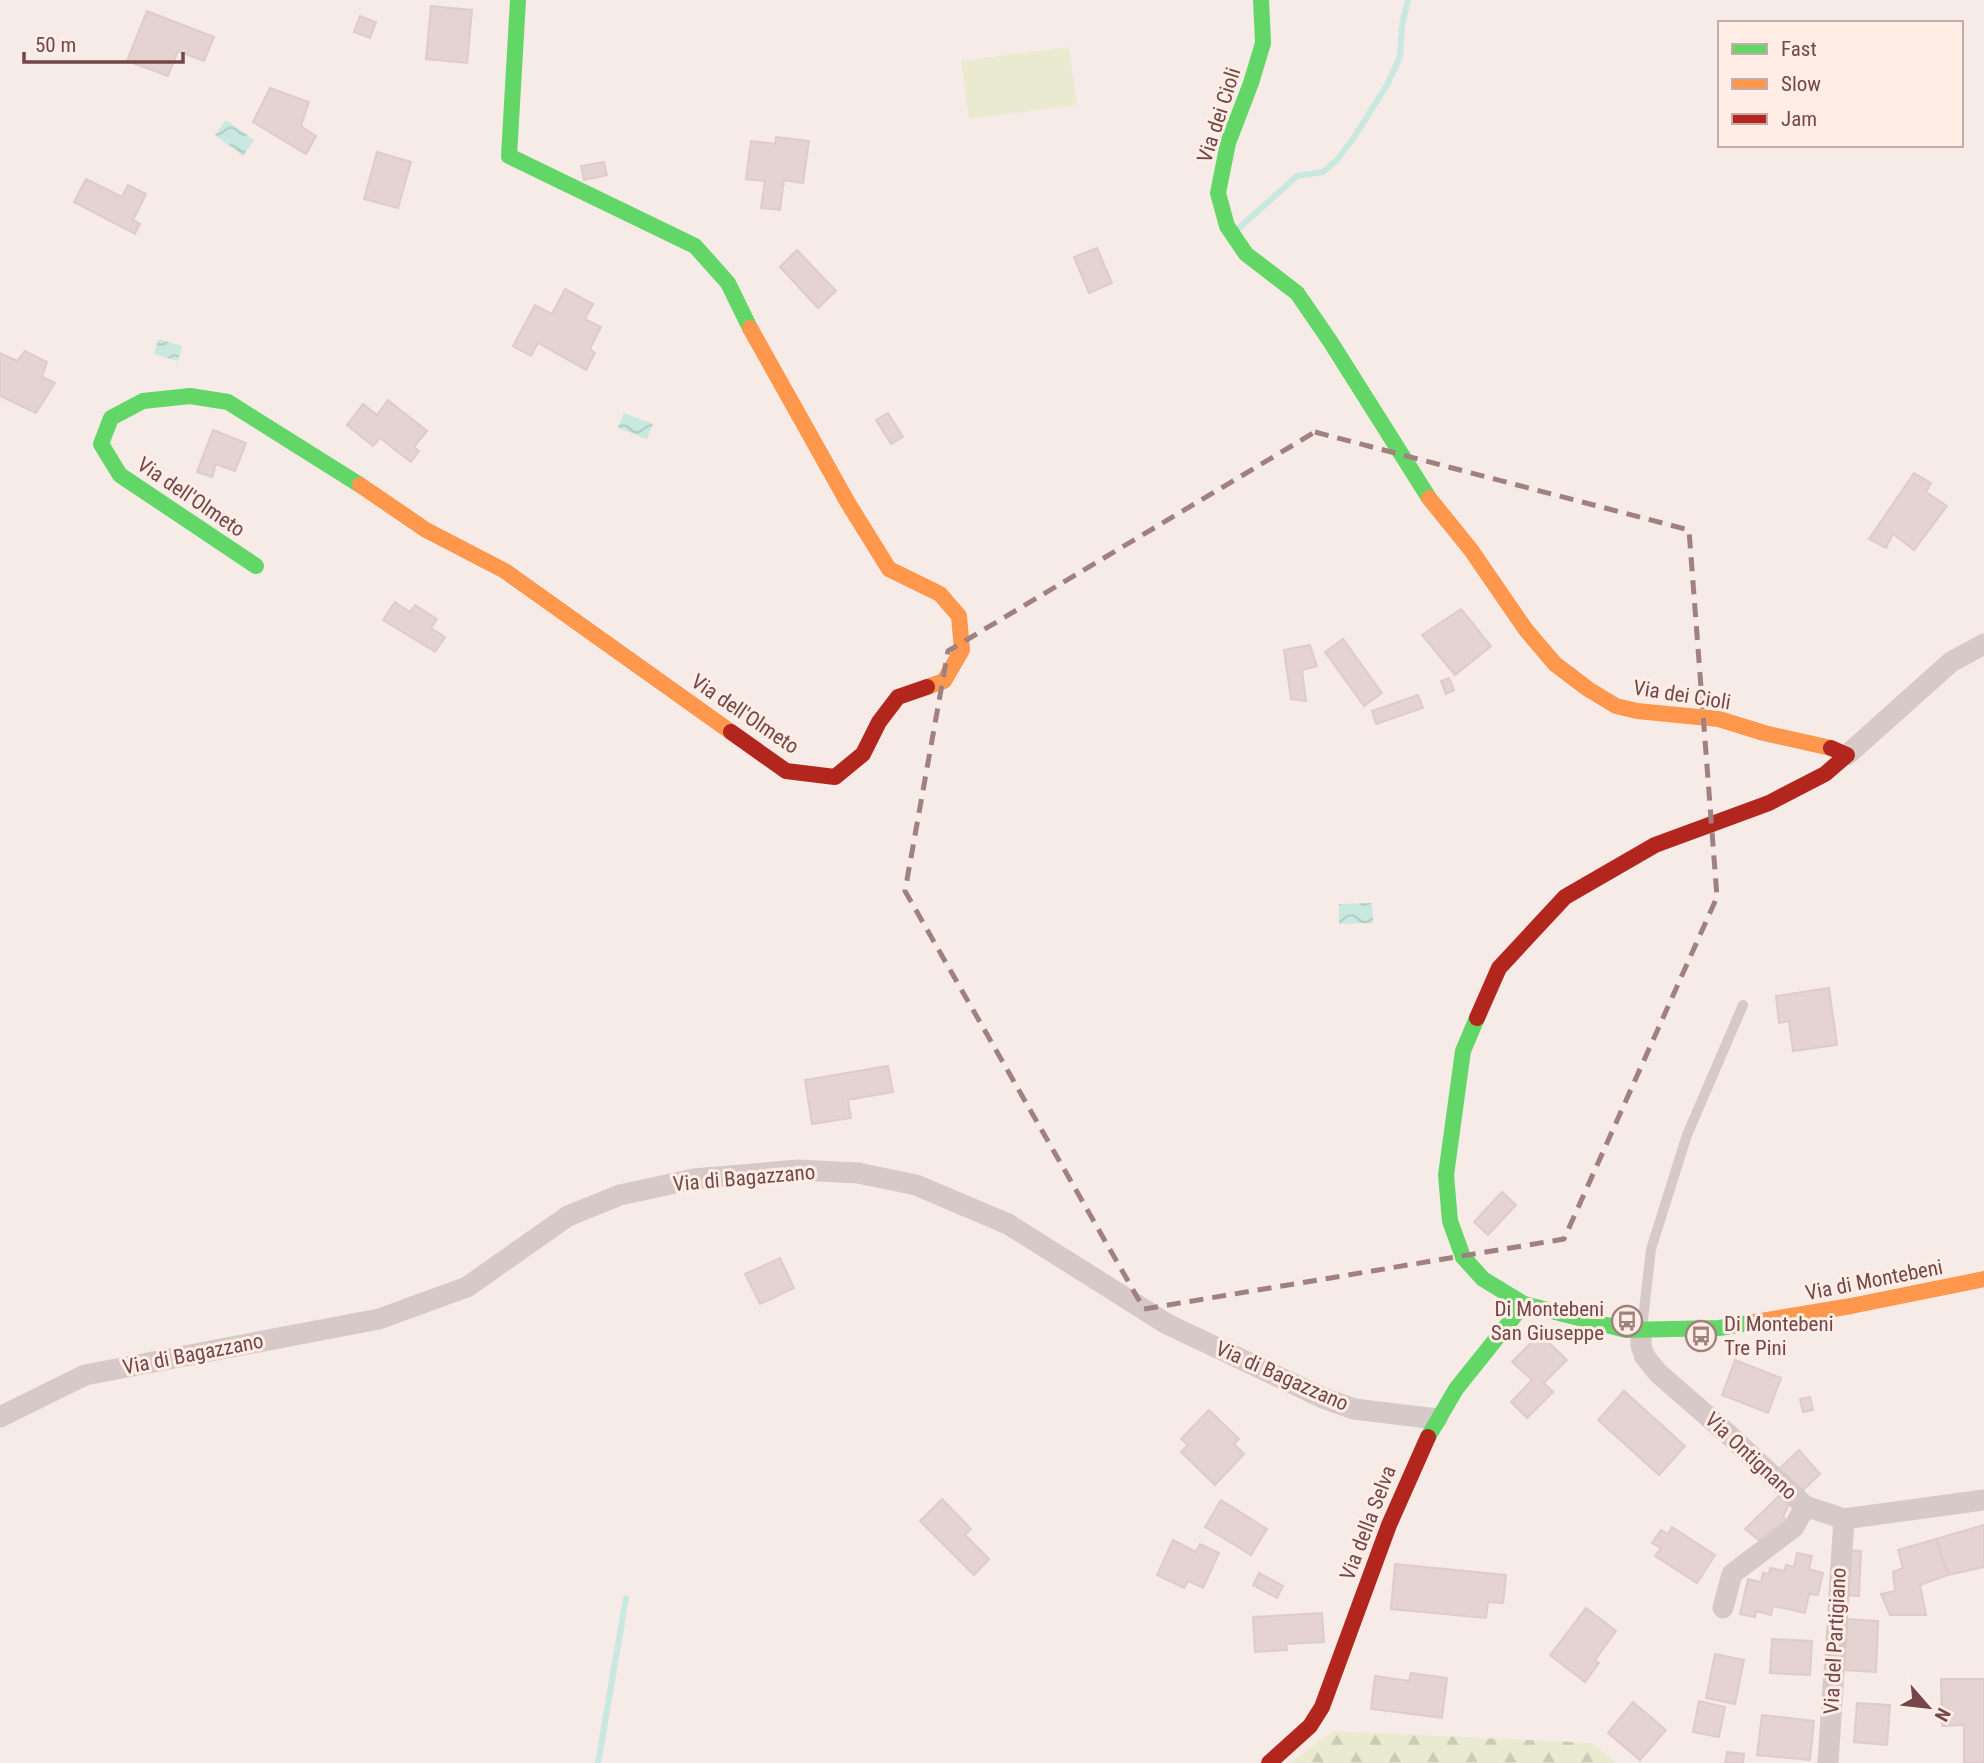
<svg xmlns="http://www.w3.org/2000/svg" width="1984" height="1763" font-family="'Roboto Condensed',sans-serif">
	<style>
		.forest { fill: url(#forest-firs) }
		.pitch { fill: #e9ead0 }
		.water { fill: url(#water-waves) }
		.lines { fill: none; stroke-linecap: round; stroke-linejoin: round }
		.stream { stroke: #c8e8e0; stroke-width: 6 }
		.building { fill: #e4d3d1; stroke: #dfccc8; stroke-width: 2 }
		.lane { stroke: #d6c9c8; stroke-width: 10 }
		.street { stroke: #d6c9c8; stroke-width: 21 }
		.fast { stroke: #63d668; stroke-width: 16 }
		.slow { stroke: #ff974d; stroke-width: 16 }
		.jam { stroke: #b3261e; stroke-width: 16 }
		.marked { fill: none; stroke: #a1817f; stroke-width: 5; stroke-dasharray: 14 9; stroke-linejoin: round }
		.labels { text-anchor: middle; stroke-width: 6; stroke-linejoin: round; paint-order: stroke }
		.street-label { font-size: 21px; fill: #734847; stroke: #ffede6 }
		.poi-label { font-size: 21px; fill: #734847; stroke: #ffede6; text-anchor: end }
	</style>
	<defs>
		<pattern id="forest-firs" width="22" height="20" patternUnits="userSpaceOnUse" patternTransform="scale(1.75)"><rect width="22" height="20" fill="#e9ead0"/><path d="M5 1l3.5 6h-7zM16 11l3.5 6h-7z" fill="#cbcab4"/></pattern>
		<pattern id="water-waves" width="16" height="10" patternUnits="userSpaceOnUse" patternTransform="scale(1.75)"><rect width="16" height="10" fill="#c8e8e0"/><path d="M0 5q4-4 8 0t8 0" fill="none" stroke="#afc8c2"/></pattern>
	</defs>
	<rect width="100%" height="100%" fill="#f6ebe6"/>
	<path class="forest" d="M1333,1731L1592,1743L1616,1763H1290Z"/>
	<path class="pitch" d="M1069,47L1077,105L969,119L961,61Z"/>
	<g class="water">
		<path d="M226,120L254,140L243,156L215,135Z"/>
		<path d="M158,339L182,346L178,361L154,354Z"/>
		<path d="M624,413L653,424L647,439L618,428Z"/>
		<path d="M1372,903L1373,923L1339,924V904Z"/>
	</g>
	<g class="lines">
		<g class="stream">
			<path d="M1240,227L1297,176L1323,172L1336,161L1353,139L1387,85L1400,57L1402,25L1408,0"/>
			<path d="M598,1763L626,1598"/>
		</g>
	</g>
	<g class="building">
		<path d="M431,6L472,10L467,63L426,59Z"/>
		<path d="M147,11L214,37L204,61L178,51L168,76L127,61Z"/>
		<path d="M360,16L376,22L370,38L354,32Z"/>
		<path d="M270,88L309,102L301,126L316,136L306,154L253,122Z"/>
		<path d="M776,137L809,141L803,183L784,180L780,210L761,208L765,181L746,179L751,141L775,144Z"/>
		<path d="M377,152L411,162L398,208L364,199Z"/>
		<path d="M604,162L607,175L584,180L581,166Z"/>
		<path d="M86,179L122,197L128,185L146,194L133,220L140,224L135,234L74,202Z"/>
		<path d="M1097,248L1112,283L1089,293L1074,257Z"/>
		<path d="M797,250L836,291L818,308L780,267Z"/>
		<path d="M565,289L593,304L585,319L601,327L590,349L595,353L586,370L538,343L531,356L513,346L535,305L552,314Z"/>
		<path d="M25,351L47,362L42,377L55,383L36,413L0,396V353L17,361Z"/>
		<path d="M388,400L427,431L414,447L419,451L411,462L380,438L373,446L347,425L363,404L377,415Z"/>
		<path d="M888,413L903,437L891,444L876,420Z"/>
		<path d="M213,430L246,443L235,471L216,464L212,477L197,472Z"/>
		<path d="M1914,473L1931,483L1926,492L1947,506L1914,550L1893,534L1886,548L1869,539Z"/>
		<path d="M395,602L410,612L415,605L437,619L431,628L445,637L435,652L383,620Z"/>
		<path d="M1461,609L1491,646L1455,675L1422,635Z"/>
		<path d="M1343,639L1382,693L1364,706L1325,652Z"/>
		<path d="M1310,645L1317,666L1302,670L1306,701L1291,699L1284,650Z"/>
		<path d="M1449,678L1454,690L1446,694L1441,681Z"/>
		<path d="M1418,695L1423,708L1376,724L1372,711Z"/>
		<path d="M1829,988L1837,1045L1793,1051L1789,1021L1779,1023L1776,996Z"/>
		<path d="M888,1066L893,1092L848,1100L851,1118L812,1124L805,1080Z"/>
		<path d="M1502,1192L1516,1205L1488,1235L1474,1222Z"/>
		<path d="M780,1258L794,1288L760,1304L745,1274Z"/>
		<path d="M1540,1334L1567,1360L1544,1383L1553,1392L1527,1418L1511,1402L1532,1380L1512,1362Z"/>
		<path d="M1735,1360L1781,1378L1768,1413L1722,1395Z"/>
		<path d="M1624,1391L1685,1446L1659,1475L1598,1420Z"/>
		<path d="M1810,1397L1813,1410L1803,1412L1800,1399Z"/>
		<path d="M1209,1410L1239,1439L1234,1444L1244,1454L1215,1485L1181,1452L1188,1445L1181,1439Z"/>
		<path d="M1799,1450L1820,1474L1800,1493L1779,1469Z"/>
		<path d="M1781,1494L1790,1502L1783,1517L1788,1522L1762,1543L1745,1529Z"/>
		<path d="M942,1499L971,1529L965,1535L989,1559L974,1575L920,1521Z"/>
		<path d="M1221,1500L1267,1529L1251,1555L1205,1527Z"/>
		<path d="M1984,1525V1567L1948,1575L1936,1539Z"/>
		<path d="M1672,1527L1715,1555L1697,1583L1655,1556L1661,1548L1652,1543L1661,1530L1668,1534Z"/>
		<path d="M1936,1539L1948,1575L1920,1585L1926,1615H1890L1881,1594L1895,1591L1893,1572L1903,1568L1898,1550Z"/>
		<path d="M1173,1540L1196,1552L1200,1544L1219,1553L1203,1588L1188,1581L1184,1588L1157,1575Z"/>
		<path d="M1845,1550L1861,1551L1859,1596L1843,1595Z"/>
		<path d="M1797,1553L1812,1556L1809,1569L1823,1573L1818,1595L1809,1594L1805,1613L1773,1606L1771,1615L1756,1611L1755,1617L1740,1614L1748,1579L1761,1582L1763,1573L1769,1574L1770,1568L1784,1571L1786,1565L1794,1567Z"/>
		<path d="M1395,1564L1506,1575L1503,1603L1488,1602L1486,1618L1391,1609Z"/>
		<path d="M1259,1573L1283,1586L1277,1598L1253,1585Z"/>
		<path d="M1586,1608L1616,1631L1595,1660L1599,1663L1585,1682L1550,1655Z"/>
		<path d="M1322,1613L1324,1642L1286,1644L1287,1650L1255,1652L1253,1617Z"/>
		<path d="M1847,1619L1878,1621L1876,1672L1844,1670Z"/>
		<path d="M1772,1639L1812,1641L1810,1675L1770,1673Z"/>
		<path d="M1715,1654L1744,1660L1735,1704L1706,1698Z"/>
		<path d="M1411,1673L1447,1678L1442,1718L1371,1709L1375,1676L1409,1681Z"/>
		<path d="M1941,1679H1984V1763H1964V1725L1942,1726Z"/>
		<path d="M1699,1701L1725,1707L1719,1737L1693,1732Z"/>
		<path d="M1633,1702L1666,1730L1640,1760L1608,1733Z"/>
		<path d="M1857,1703L1890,1705L1887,1745L1854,1742Z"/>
		<path d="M1762,1715L1814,1721L1810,1760L1757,1755Z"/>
		<path d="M1727,1752L1744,1754L1743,1763H1725Z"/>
	</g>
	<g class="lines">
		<path class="lane" d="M1642,1328L1651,1249L1687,1135L1743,1005"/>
		<g class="street">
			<path d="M1847,755L1951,662L1984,644"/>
			<path d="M1641,1331V1346L1645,1357L1658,1373L1728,1434L1805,1506L1844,1519L1984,1500"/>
			<path d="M0,1417L85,1375L379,1319L467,1287L568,1216L620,1195L694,1179L798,1170L858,1173L916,1185L1008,1224L1167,1324L1323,1398L1354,1409L1437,1419"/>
			<path d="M1723,1608L1732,1574L1794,1527L1805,1506"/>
			<path d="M1828,1763L1844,1519"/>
		</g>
		<g class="fast">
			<path d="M518,0L509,156L695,246L728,283L750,328"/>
			<path d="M1261,0L1263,43L1251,83L1228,143L1218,193L1227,226L1246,254L1297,293L1330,341L1429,498"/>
			<path d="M256,566L120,475L101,444L111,418L143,401L190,396L228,402L360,485"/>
			<path d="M1477,1018L1463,1051L1446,1175L1450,1221L1463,1257L1483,1279L1524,1304L1626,1330L1719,1328L1755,1322"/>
			<path d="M1428,1437L1456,1389L1524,1304"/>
		</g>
		<g class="slow">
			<path d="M750,328L848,503L889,569L940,594L959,616L962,650L944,681L927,687"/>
			<path d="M360,485L426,530L505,571L731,732"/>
			<path d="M1429,498L1471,550L1526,630L1555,664L1588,689L1616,706L1637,711L1719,719L1764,733L1831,748"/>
			<path d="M1755,1322L1851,1306L1984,1279"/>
		</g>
		<g class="jam">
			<path d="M731,732L786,771L835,777L863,754L879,722L898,697L927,687"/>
			<path d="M1477,1018L1499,968L1565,897L1655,845L1769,803L1825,774L1847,755L1831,748"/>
			<path d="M1269,1763L1310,1726L1322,1707L1389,1525L1428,1437"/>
		</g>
	</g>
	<path class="marked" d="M1315,432L1689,530L1717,897L1564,1239L1144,1309L905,891L948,651Z"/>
	<defs>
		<g id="bus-ring" transform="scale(1.575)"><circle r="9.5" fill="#ffede6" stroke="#a1817f" stroke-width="1.5"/><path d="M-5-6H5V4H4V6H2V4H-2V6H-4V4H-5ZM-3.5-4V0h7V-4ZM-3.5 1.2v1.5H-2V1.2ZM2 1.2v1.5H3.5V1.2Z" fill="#a1817f"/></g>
	</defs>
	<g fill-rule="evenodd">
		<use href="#bus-ring" x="1627" y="1321"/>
		<use href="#bus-ring" x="1701" y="1336"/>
	</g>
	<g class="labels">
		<g class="street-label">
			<text transform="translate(1219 115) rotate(-72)" y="7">Via dei Cioli</text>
			<text transform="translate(191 497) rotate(34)" y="7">Via dell'Olmeto</text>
			<text transform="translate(1682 695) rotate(9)" y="7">Via dei Cioli</text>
			<text transform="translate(745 714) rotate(34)" y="7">Via dell'Olmeto</text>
			<text transform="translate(744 1178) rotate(-5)" y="7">Via di Bagazzano</text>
			<text transform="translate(1874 1280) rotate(-11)" y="7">Via di Montebeni</text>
			<text transform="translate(193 1354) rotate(-11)" y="7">Via di Bagazzano</text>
			<text transform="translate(1282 1376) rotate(24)" y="7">Via di Bagazzano</text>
			<text transform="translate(1751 1456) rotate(43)" y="7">Via Ontignano</text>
			<text transform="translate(1368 1523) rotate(-69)" y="7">Via della Selva</text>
			<text transform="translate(1835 1641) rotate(-87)" y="7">Via del Partigiano</text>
		</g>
		<g class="poi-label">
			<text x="1604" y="1316">Di Montebeni<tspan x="1604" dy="24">San Giuseppe</tspan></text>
			<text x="1724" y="1331" text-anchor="start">Di Montebeni<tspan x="1724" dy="24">Tre Pini</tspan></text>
		</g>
	</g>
	<rect x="1718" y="21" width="245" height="126" fill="#ffede6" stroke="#c7aba6" stroke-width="2"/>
	<rect x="1732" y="44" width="35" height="10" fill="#63d668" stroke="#c7aba6" stroke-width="2"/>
	<text x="1781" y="56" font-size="21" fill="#734847">Fast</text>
	<rect x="1732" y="79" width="35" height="10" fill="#ff974d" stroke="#c7aba6" stroke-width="2"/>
	<text x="1781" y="91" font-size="21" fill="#734847">Slow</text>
	<rect x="1732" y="114" width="35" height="10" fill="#b3261e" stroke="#c7aba6" stroke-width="2"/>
	<text x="1781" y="126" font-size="21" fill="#734847">Jam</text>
	<g transform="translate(1928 1707) rotate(118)" stroke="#ffede6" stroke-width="5" paint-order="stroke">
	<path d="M0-5L12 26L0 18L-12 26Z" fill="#734847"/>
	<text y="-10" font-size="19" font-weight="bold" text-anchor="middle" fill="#734847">N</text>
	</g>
	<path d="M24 52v10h159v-10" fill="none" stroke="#734847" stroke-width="3.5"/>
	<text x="35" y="52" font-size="21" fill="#734847" stroke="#ffede6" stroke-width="5" paint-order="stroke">50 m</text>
</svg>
